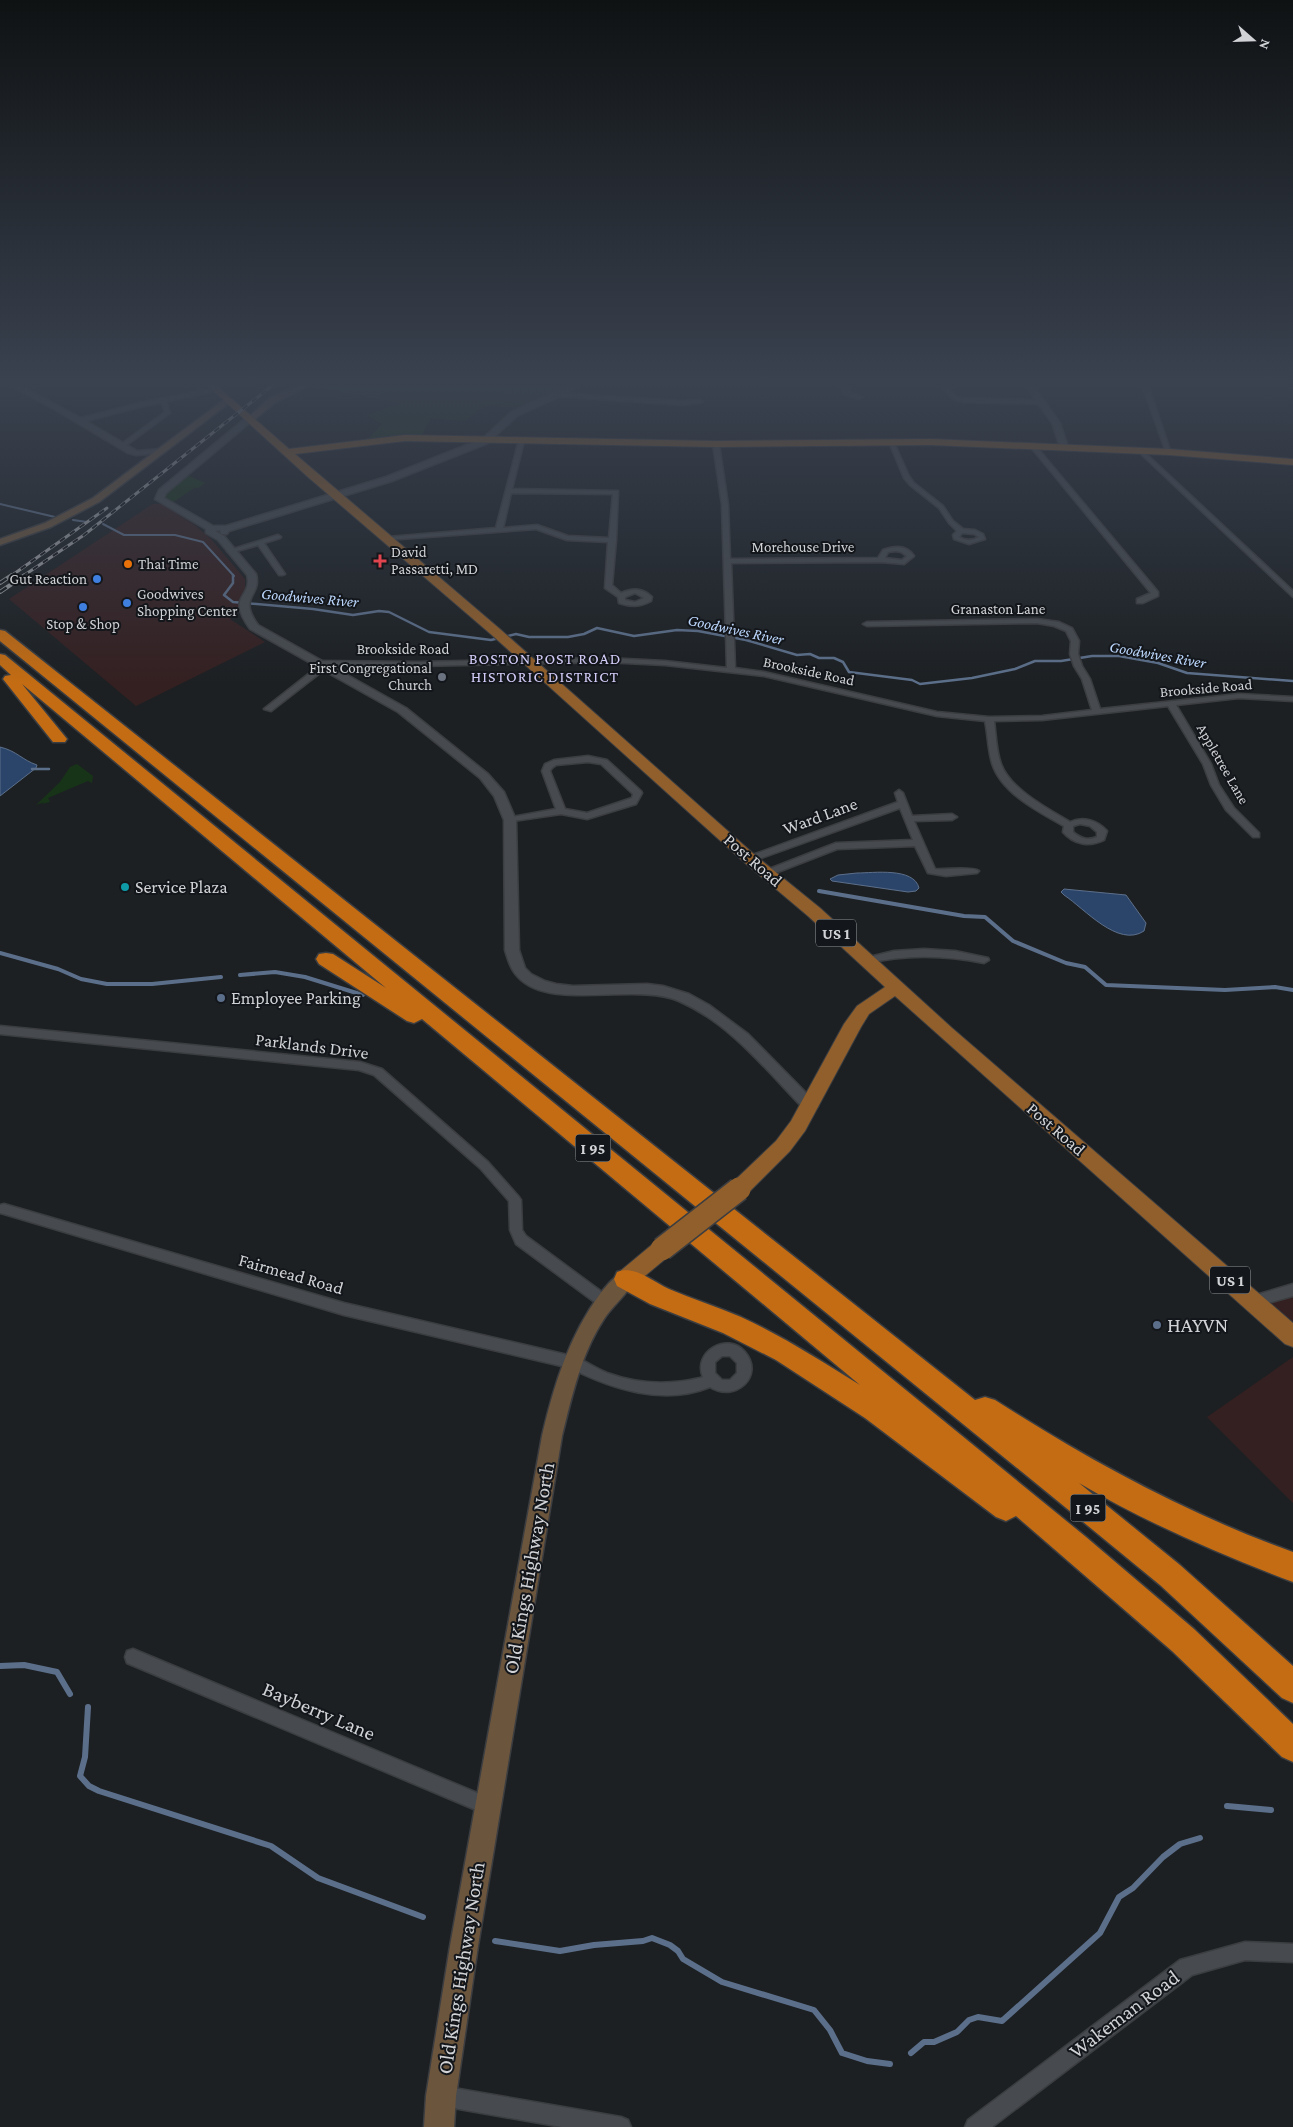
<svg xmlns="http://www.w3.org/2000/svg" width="1293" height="2127" font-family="'Crimson Pro',serif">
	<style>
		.commercial { fill: #342021 }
		.green { fill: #183418 }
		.water { fill: #2b456a; stroke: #5c6f8a }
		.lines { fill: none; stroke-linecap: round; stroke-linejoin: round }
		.stream-far3 { stroke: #5c6f8a; stroke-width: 2 }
		.stream-far2 { stroke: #5c6f8a; stroke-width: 2.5 }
		.stream-far1 { stroke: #5c6f8a; stroke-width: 4 }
		.stream { stroke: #5c6f8a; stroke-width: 6 }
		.minor-casing { stroke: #3b3d40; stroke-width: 3 }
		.tertiary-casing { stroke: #3b3d40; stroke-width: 3 }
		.secondary-casing { stroke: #3b3d40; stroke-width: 3 }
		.primary-casing { stroke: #3b3d40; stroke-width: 2 }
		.motorway-casing { stroke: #3b3d40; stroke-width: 3 }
		.minor { fill: #474b4f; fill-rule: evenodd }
		.tertiary { fill: #474b4f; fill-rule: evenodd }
		.secondary { fill: #6c553d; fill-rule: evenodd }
		.primary { fill: #915f2b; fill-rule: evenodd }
		.motorway { fill: #c36c13; fill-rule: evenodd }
		.rail-far1-casing { stroke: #9da0a3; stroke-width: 3 }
		.rail-casing { stroke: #9da0a3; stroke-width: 4 }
		.rail-far1 { stroke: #13161a; stroke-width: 2; stroke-dasharray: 6; stroke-linecap: butt }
		.rail { stroke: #13161a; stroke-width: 2.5; stroke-dasharray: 8; stroke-linecap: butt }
		.primary-bridge-casing { stroke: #3b3d40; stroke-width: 26; stroke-linecap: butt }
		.primary-bridge { stroke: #915f2b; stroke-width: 23 }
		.health-dot { fill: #e0444e; stroke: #13161a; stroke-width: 2 }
		.food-dot { fill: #e8710a; stroke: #13161a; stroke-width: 2 }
		.shop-dot { fill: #3f7fe0; stroke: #13161a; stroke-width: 2 }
		.worship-dot { fill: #6b7280; stroke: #13161a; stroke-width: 2 }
		.culture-dot { fill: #0f9aa8; stroke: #13161a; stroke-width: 2 }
		.service-dot { fill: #5c6f8a; stroke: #13161a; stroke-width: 2 }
		.labels { text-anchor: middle; stroke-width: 4; stroke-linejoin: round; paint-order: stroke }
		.far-street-label { font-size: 15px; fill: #d0d2d5; stroke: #13161a }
		.far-poi-label { font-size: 15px; fill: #d0d2d5; stroke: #13161a; text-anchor: start }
		.far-water-label { font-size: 16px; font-style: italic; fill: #bad5fb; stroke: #13161a }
		.far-neighbourhood-label { font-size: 16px; letter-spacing: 1px; fill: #d2cbf7; stroke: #13161a }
		.shield { fill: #13161a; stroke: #979a9d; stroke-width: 1 }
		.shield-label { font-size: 16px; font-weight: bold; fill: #d0d2d5 }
		.street-label { font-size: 18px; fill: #d0d2d5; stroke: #13161a }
		.poi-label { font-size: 18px; fill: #d0d2d5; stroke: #13161a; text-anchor: start }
		.near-poi-label { font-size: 21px; fill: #d0d2d5; stroke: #13161a; text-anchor: start }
		.near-street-label { font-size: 21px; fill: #d0d2d5; stroke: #13161a }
	</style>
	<rect width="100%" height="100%" fill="#1c2023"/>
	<g class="commercial">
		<path d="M153,504H162L196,526L211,539L245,579V590L238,608L230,619L265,642L136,706L9,599Z"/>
		<path d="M1293,1295V1333L1261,1304Z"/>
		<path d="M1293,1357V1503L1207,1417Z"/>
	</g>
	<g class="green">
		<path d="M310,385H568L523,408L491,406L483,407L465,421L431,418L421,436L367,440L382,424L367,415L400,403L307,386Z"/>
		<path d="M189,476L205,483L198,488H194L172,503L165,496L185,477Z"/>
		<path d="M77,764L93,776L92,783L88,781L48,798L50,802L41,804L44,802L36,805L60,782L70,767Z"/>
	</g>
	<g class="water">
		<path d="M0,747C17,751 22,760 37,765L36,768L0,796Z"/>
		<path d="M857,873C873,873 914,867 919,888L916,891L908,892L832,881L830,879L838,875Z"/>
		<path d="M1064,889L1126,895L1146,923L1144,931C1118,948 1085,909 1064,895L1061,892Z"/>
	</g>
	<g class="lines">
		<g class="stream-far3">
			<path d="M0,504L55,517"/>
			<path d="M73,520L87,522"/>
			<path d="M103,524L124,535H175L203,542L234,576"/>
		</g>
		<g class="stream-far2">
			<path d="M233,575V583L224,595L233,602L313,609L353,615L379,611L389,612L429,632L491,640L516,634L529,637H568L584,634L597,628L634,636L677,630L698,631L746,640L797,655L810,654L819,658H834L843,662L849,672L912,680L920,684L972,678L1015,669L1035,661H1061L1092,656H1119L1158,663L1187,673L1293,681"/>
			<path d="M32,769H49"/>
		</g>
		<g class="stream-far1">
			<path d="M819,891L964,916L985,917L1013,941L1066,963L1085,967L1106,985L1225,990L1275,987L1293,990"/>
			<path d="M0,953L58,969L81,979L107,984H152L221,977"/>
			<path d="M240,975L275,972L305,977L363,995"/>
		</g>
		<g class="stream">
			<path d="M0,1666L24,1665L57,1672L70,1694"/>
			<path d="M88,1707L85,1757L80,1776L89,1786L99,1791L271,1846L318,1878L423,1917"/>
			<path d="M1227,1806L1271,1810"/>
			<path d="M495,1941L560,1951L594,1945L643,1941L652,1938L670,1945L678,1951L683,1959L722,1982L814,2010L830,2030L842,2053L867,2061L890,2064"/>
			<path d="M911,2053L924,2042H934L957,2032L969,2020L978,2017L1002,2021L1100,1933L1119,1897L1133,1888L1163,1857L1180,1844L1200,1838"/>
		</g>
		<g class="minor-casing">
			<g id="minor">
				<path d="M839,385H847L849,392L862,397L859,399L844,394L842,387Z"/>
				<path d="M945,385H951L950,390L957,397L963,398L1040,400L1043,402L1040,404L963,402L953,399L944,390Z"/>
				<path d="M1142,385H1148L1171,453L1166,452Z"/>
				<path d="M558,393L683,401L700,400L703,402L683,405L556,396Z"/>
				<path d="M161,399L166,400L170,413L124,447H120V445L165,412Z"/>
				<path d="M519,440L524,441L512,489L618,491L616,540L612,585L621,593C632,588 643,588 652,597L651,601C640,607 631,607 619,603L618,597L605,588L608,542L567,540L536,529L386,540L385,539L388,537L496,528ZM511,493L613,494L609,538L568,536L537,525L503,528ZM635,593L644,598L635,602L625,600V597Z"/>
				<path d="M716,442L719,444L728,505L730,559L878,558L883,550C894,546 907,545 914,556L904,564L881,562L731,563L735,668L764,672L937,712L989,717L1042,716L1092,710L1082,679L1074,666L1070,654L1071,641L1066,631L1054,626L1037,623L867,626L863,624L867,622L1037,619L1059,622L1072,628L1079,641L1078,654L1082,666L1090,679L1100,709L1239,694L1293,697V701L1239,698L1176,705L1211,764L1219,785L1234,808L1259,833V837H1253L1226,810L1211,785L1203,764L1168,706L1042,720L994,721C996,735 996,751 1001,764C1010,789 1048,809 1070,822C1083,816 1097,820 1107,831L1104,840C1090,847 1074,845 1063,832L1064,826C1039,812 1001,793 992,763C988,750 988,735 985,721L937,716L764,676L665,665L605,662L418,666L323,665L326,667L325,669L271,711L264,709L320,665L313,663L317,661L418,662L605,658L665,661L727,668L722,505L713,444ZM896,551L901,552L907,556L902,560L885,558L888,552ZM1080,824L1090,826L1097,832V837C1087,841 1080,838 1073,832V826Z"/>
				<path d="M889,442L894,443L909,476L914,483L943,506L953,521L963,529L975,530L983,534L985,539L969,544L954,539L953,535L957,531L949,523L939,508L910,485L904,478ZM962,533L974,534L979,537C972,541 966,541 959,537Z"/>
				<path d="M1030,444H1034L1158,592V596L1143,603H1137V599L1151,593L1030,446Z"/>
				<path d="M1141,449L1293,591V597L1139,452L1138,451Z"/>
				<path d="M278,535L281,537L280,538L264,543L285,574L283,575H279L258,545L230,553L227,551Z"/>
				<path d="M588,756L607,760L641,791L642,793L636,804L587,819L561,814L507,822V818L556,809L542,771L545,764L554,760ZM588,762L601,764L633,794L632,798L587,813L565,809L550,771L552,768L556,765Z"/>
				<path d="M899,790L903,793L912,816L952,814L957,817L952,820L914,821L935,869C945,870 972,866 979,871L977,873L946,876L928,873L915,846L837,849L770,875L767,876L762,873L764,871L836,843L913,840L900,808L753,861H747L745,859L747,857L898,802L895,793Z"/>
				<path d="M924,949L955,951L988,958L989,960L984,963C944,955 905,954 865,964L860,961L861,959L894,951Z"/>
				<path d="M0,1026L360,1062L382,1069L488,1162L519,1197L521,1200L522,1230L526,1236L610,1298L612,1302L610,1306L605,1308L600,1306L516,1244L510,1230L509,1201L480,1168L374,1075L359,1070L0,1034Z"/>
				<path d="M4,1204L344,1303L572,1356C584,1360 595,1368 607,1373C637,1384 670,1385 700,1378L703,1377C692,1352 728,1331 745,1352C765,1376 735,1403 710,1387C663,1406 612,1389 570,1368L344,1315L4,1214L0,1213V1205ZM722,1356H730L737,1363V1373L730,1380H722L715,1373V1362Z"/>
				<path d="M1293,1284V1296L1254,1307L1249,1305L1247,1301L1249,1297Z"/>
				<path d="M133,1649L494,1800L497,1806L494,1812L488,1815L127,1663L125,1657L127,1651Z"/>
				<path d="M1245,1942L1293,1944V1962L1245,1960L1192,1975L992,2127H965L968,2120L1180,1960Z"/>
				<path d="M442,2086L621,2117L628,2120L631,2127H562L442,2106L435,2103L432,2096L435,2089Z"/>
			</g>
		</g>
		<g class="tertiary-casing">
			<g id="tertiary">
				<path d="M9,385H19L81,418L139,403L216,388L220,390L140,407L86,421L137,451L162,449L166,451L162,453L136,455L128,453L52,408Z"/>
				<path d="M570,385H579L563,395L517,416L488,443L392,481L229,531L227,534H221L220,530L215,531L224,536L256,574C262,597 237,596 258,625L406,708L488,774L504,792L516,820L519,950L525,968L531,974L545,981L556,984L573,986L647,984L663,986L689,994L709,1005L748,1034L815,1102L818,1106L815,1110L810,1112L805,1110C767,1071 730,1023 679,1001C636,982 550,1012 518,977C511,970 508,960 505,950L504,820L494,796L480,778L398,712L250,629C225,594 253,599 247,575L218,540L206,533V529L155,499L159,490L247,417L254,419L166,493L164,498L213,526H226L386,477L482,439L511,412Z"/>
				<path d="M1025,385H1033L1060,423L1068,447L1067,449L1060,447L1052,423Z"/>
			</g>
		</g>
		<g class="secondary-casing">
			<g id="secondary">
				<path d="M300,385H310L276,402L253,421L246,419L270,398Z"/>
				<path d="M225,399L232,401L99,502L51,527L0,545V539L45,523L93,498Z"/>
				<path d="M626,1271L633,1273L635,1279C628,1294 613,1305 604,1319C581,1354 572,1396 562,1436L478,1946L456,2096L454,2127H424L426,2096L450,1946L542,1436C554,1385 569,1336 600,1294C607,1285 615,1275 626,1271Z"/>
			</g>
		</g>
		<g class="primary-casing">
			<g id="primary">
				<path d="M207,385H216L289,449L405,435L716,441L931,439L1169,449L1293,459V465L1169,455L931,445L716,447L405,441L295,454L501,630L756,856L820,908L952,1028L1293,1323V1347L1285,1344L895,996L869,1014L861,1027L805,1131L790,1151L746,1195L739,1197L732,1195L729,1189L732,1183L776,1141L791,1121L844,1024L857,1006L885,987L808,916L744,862L493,636L308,477Z"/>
				<path d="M662,1240L670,1243L673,1249L670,1255L634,1285L626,1288L618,1285L615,1279L618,1273L654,1243Z"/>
			</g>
		</g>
		<g class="motorway-casing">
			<g id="motorway">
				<path d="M0,630L5,631L975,1400L985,1397L995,1400C1090,1461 1187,1514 1293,1552V1582C1219,1554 1147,1523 1079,1483L1180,1565L1293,1666V1703L1282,1698L1160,1585L1054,1498L0,641Z"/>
				<path d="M0,654L5,655L1086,1537L1194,1629L1293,1724V1762L1282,1757L1172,1651L1016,1516L1006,1521L996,1517L865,1418L776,1360L723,1333L650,1304L617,1286L614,1279L617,1272C635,1265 653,1282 669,1289C693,1299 717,1307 741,1317C783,1336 821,1361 860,1385L422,1019L414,1023L407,1021L319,964L316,959L319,954L326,953L333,954L386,988L22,684L67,739L65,742H53L3,679L5,676L11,675L0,665Z"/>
			</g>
		</g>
		<use href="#minor" class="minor"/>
		<use href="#tertiary" class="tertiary"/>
		<use href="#secondary" class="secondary"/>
		<use href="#primary" class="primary"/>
		<use href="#motorway" class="motorway"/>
		<g class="rail-far1-casing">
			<g id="rail-far1">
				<path d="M11,576L107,508"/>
				<path d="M23,576L84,535L273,385"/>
			</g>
		</g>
		<g class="rail-casing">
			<g id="rail">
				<path d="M0,583L12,575"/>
				<path d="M0,592L25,575"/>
			</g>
		</g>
		<use href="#rail-far1" class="rail-far1"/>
		<use href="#rail" class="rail"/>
		<g class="primary-bridge-casing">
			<path id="primary-bridge" d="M662,1249L739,1189"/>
		</g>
		<use href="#primary-bridge" class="primary-bridge"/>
	</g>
	<linearGradient id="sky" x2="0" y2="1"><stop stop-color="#0f1213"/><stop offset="0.56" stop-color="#3a4250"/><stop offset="1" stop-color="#3a4250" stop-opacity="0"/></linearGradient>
	<rect width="1293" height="683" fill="url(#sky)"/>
	<path class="health-dot" d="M377.5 553.5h5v5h5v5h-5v5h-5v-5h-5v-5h5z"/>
	<circle class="food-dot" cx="128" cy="564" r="5"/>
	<g class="shop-dot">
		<circle cx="97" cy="579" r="5"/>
		<circle cx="127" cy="603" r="5"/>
		<circle cx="83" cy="607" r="5"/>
	</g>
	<circle class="worship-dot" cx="442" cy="677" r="5"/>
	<circle class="culture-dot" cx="125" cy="887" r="5"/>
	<g class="service-dot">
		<circle cx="221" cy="998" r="5"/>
		<circle cx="1157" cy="1325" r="5"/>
	</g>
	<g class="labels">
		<g class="far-street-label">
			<text x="803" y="552">Morehouse Drive</text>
			<text x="998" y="614">Granaston Lane</text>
			<text x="403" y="654">Brookside Road</text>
			<text transform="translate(809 671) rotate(12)" y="5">Brookside Road</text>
			<text transform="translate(1206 688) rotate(-5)" y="5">Brookside Road</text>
			<text transform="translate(1223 764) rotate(60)" y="5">Appletree Lane</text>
		</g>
		<g class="far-poi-label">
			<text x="391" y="557">David<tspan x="391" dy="17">Passaretti, MD</tspan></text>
			<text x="138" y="569">Thai Time</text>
			<text x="87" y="584" text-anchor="end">Gut Reaction</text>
			<text x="137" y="599">Goodwives<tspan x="137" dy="17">Shopping Center</tspan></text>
			<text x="83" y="629" text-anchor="middle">Stop &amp; Shop</text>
			<text x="432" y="673" text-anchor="end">First Congregational<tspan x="432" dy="17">Church</tspan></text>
		</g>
		<g class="far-water-label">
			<text transform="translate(310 597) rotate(5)" y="6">Goodwives River</text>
			<text transform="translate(736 629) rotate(12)" y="6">Goodwives River</text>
			<text transform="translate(1158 654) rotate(10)" y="6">Goodwives River</text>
		</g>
		<g class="far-neighbourhood-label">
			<text x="545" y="664">BOSTON POST ROAD<tspan x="545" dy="18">HISTORIC DISTRICT</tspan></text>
		</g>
		<g class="shield">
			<rect x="816" y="919.5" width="40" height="27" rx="4"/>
			<rect x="575.5" y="1134.5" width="35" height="27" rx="4"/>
			<rect x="1210" y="1266.5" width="40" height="27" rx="4"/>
			<rect x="1070.5" y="1494.5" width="35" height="27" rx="4"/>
		</g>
		<g class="shield-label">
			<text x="836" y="939">US 1</text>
			<text x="593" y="1154">I 95</text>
			<text x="1230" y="1286">US 1</text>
			<text x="1088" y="1514">I 95</text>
		</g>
		<g class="street-label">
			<text transform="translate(820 816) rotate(-20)" y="6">Ward Lane</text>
			<text transform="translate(753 860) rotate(41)" y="6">Post Road</text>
			<text transform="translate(312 1046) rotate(7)" y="6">Parklands Drive</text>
			<text transform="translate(1056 1129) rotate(41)" y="6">Post Road</text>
			<text transform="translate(291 1274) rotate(16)" y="6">Fairmead Road</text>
		</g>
		<g class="poi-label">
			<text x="135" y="893">Service Plaza</text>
			<text x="231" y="1004">Employee Parking</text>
		</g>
		<g class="near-poi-label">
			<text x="1167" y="1332">HAYVN</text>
		</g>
		<g class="near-street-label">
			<text transform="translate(529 1568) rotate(-80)" y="7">Old Kings Highway North</text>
			<text transform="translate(319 1711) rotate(23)" y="7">Bayberry Lane</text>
			<text transform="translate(461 1968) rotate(-81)" y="7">Old Kings Highway North</text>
			<text transform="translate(1124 2014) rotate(-37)" y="7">Wakeman Road</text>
		</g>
	</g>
	<g transform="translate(1253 40) rotate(110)" stroke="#13161a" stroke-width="4" paint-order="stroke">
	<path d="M0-4L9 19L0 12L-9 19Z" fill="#d0d2d5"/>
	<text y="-8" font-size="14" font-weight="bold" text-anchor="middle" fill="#d0d2d5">N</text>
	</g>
</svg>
